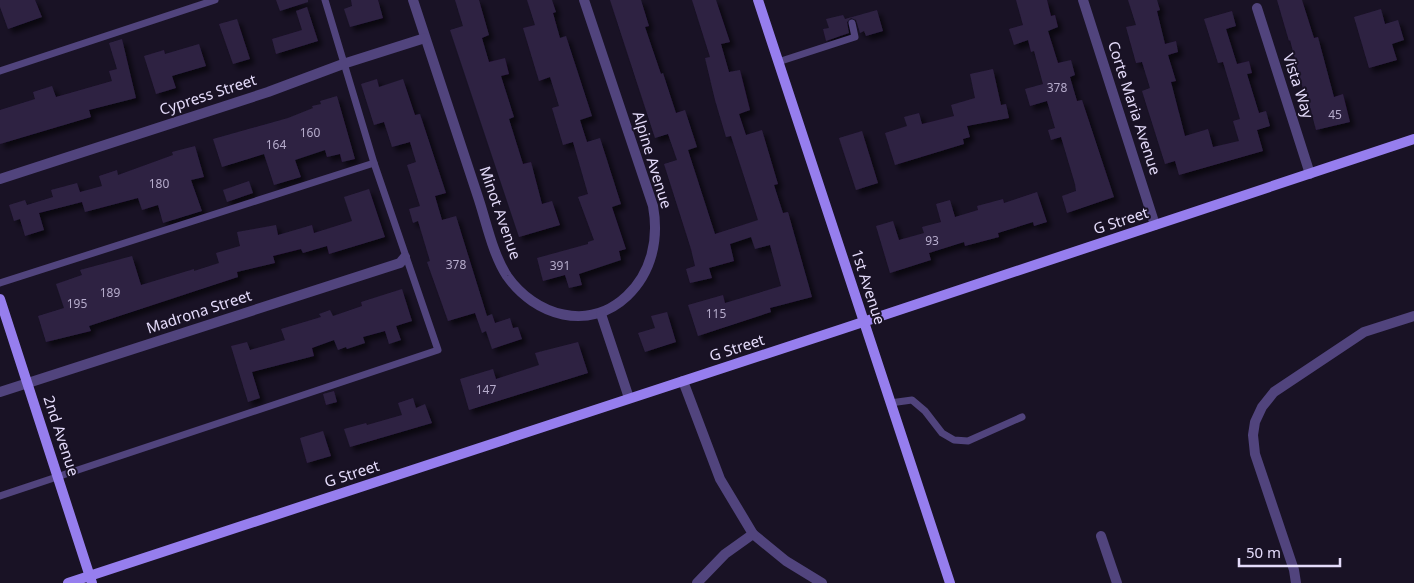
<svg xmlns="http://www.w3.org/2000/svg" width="1414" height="583" font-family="'Noto Sans',sans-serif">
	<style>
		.building { fill: #2e2143; filter: url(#shadow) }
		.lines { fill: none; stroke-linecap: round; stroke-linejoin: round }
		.lane { stroke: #51447d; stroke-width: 7 }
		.street { stroke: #51447d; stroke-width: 10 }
		.secondary { stroke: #967eee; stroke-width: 10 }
		.labels { text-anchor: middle; stroke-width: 4; stroke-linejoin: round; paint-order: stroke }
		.number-label { font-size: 12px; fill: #b6accc }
		.street-label { font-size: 15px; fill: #e4dbfa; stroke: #191225 }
	</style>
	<defs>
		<filter id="shadow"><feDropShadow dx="4.5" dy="4.5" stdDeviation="2.5" flood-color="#0009"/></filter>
	</defs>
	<rect width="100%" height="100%" fill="#191225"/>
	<g class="building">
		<path d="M0,0H35L42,17L8,29L0,7Z"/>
		<path d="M276,0H308V2L280,11Z"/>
		<path d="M351,0H378L383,18L350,27L344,9L352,6Z"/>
		<path d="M455,0H479L489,35L482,38L489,62L505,58L509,74L501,76L514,117L509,119L523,164L531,162L542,204L552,201L560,225L519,237L450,30L463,26Z"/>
		<path d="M527,0H552L556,12L553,13L560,38L566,36L592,116L580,120L587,142L600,138L621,204L612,207L626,249L619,251L621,260L579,274L582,285L569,288L565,275L543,281L537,258L588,244V242L594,240L578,197L588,194L573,142L563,145L552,108L559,106L550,77L539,81L523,28L535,25Z"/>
		<path d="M610,0H641L649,26L645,27L661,74L663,73L676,113L685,110L697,147L688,150L715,234L758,220L731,136L726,137L715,100L705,58L710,57L692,0H716L730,42L721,44L729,72L740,70L750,110L739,114L746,135L762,130L778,184L774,185L783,213L788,212L812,297L770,308L771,312L698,336L688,305L723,295L725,303L781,286L770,245L755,249L751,237L730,244L734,261L709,268L712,278L690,283L686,269L695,266L691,249L664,164L677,160L668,134L655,138Z"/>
		<path d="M1016,0H1047L1051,16L1055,15L1058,27L1048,31L1058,63L1071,60L1075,75L1070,77L1077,101L1082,100L1114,197L1067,213L1062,196L1076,191L1075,184L1061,137L1051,140L1048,130L1055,128L1047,101L1030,106L1025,89L1043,84L1034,51L1031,52L1028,40L1014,45L1009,29L1023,25Z"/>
		<path d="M1128,0H1157L1160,10L1157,11L1165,44L1176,41L1178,52L1168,55L1176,81L1171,82L1185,136L1208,129L1213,147L1239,141L1233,121L1240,119L1223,62L1218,63L1204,19L1232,11L1236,26L1226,29L1237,64L1249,61L1252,73L1247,74L1259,113L1266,111L1270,126L1257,130L1263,151L1179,175L1175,161L1165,164L1142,91L1150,88L1142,62L1136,63L1126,27L1136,25Z"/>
		<path d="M1277,0H1302L1314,38L1318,37L1334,97L1343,94L1350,122L1316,130L1305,88L1303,89L1290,40L1289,41Z"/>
		<path d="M307,7L318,41L276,54L272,39L302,30L296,11Z"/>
		<path d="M1381,9L1385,24L1398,20L1404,40L1392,44L1397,60L1369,68L1354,17Z"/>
		<path d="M877,10L883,31L866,36L864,31L860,33L856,20L851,18L847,22L849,33L826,41L823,29L829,28L826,19L843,15L845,19Z"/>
		<path d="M237,19L250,59L233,64L219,24Z"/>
		<path d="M122,39L136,98L89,110L91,117L0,144V110L35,99L33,92L52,86L56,97L112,81L109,71L117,69L109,43Z"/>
		<path d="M199,44L206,66L172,76L176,88L156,94L144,56L164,50L165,54Z"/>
		<path d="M993,69L1001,105L1006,104L1009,118L967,126L970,137L963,139L964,144L895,165L885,133L907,126L904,117L919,113L922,124L954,116L951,105L975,98L970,74Z"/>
		<path d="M377,79L379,87L403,79L415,115L420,114L446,193L435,196L442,220L456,216L487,316L492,314L495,323L510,318L513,328L518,327L522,339L492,349L486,331L482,333L475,313L448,321L427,262L430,261L418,221L413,223L409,209L420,206L407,165L416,162L410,142L392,147L384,122L374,125L361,84Z"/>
		<path d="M337,96L355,159L342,162L340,154L327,157L325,150L295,160L301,177L274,185L264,154L222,167L213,139L288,118L313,108L312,106L321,104L320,101Z"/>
		<path d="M862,131L878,183L856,190L839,138Z"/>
		<path d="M195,146L204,177L191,180L202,211L163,223L158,205L142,210L138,198L85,212L82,202L39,213L44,230L25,236L20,219L14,221L9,205L25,200L27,205L53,197L51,190L77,183L80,192L102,186L99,176L117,170L118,175L173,155L172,152Z"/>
		<path d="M249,181L253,193L227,202L223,190Z"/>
		<path d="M369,189L385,237L329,254L327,246L303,253L301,249L273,256L275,263L237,272L238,277L89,326L91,331L46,342L38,316L64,308L56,284L82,275L80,270L132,256L141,285L194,269V271L219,263L216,253L240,246L237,232L276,225L278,235L312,225L314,233L352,221L344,197Z"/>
		<path d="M1037,192L1047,222L1034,226L1033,222L998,233L999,237L965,246L964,242L929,253L931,260L890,273L876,226L893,221L899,240L924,233L922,227L941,222L936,204L950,200L955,217L978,210L977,206L1003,199L1004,203Z"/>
		<path d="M402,289L412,321L396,326L401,340L389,344L385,331L363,337L365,343L347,349L346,347L338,350L334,340L312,348L314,356L252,372L260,398L248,402L231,346L247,342L250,350L285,340L281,329L321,317L319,314L330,310L333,316L362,306L361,302Z"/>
		<path d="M667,312L676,342L645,352L638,333L655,328L651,316Z"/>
		<path d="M578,342L588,373L469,410L460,379L493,369L496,379L539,365L535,353Z"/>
		<path d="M334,391L337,402L326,405L323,394Z"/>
		<path d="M413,398L416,408L425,404L432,423L350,447L344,429L366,423L367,425L402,415L398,403Z"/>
		<path d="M323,431L331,456L307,463L300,438Z"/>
	</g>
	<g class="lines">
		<g class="lane">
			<path d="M778,62L855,37L852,23"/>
			<path d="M0,71L215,0"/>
			<path d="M0,283L374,163"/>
			<path d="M890,403L912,400L925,411L942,433L954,440L968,441L1022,417"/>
			<path d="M0,496L438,350L374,163L325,0"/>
		</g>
		<g class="street">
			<path d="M413,0C434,65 456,129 477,194C486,220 492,253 507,276C535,316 589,332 627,296C652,272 659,239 653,206L584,0"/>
			<path d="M1083,0L1155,225"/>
			<path d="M1257,8L1310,174"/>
			<path d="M0,179L268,92L343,64L425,38"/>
			<path d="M601,314L629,398"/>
			<path d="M683,381L720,479L753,534L786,561L822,583"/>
			<path d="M0,392L400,263L405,257"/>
			<path d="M1101,536L1117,583"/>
			<path d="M697,583L725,554L753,534"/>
			<path d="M1296,583L1294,570L1255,454L1253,435L1255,422L1262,407L1274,392L1364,332L1414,316"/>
		</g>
		<g class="secondary">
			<path d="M758,0L950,583"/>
			<path d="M0,299L92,583"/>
			<path d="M68,583L842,329L1414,139"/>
		</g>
	</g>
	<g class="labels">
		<g class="number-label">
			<text x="1057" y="92">378</text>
			<text x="1335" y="119">45</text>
			<text x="310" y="137">160</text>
			<text x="276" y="149">164</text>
			<text x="159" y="188">180</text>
			<text x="932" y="245">93</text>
			<text x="456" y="269">378</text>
			<text x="560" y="270">391</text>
			<text x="110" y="297">189</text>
			<text x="77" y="308">195</text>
			<text x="716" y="318">115</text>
			<text x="486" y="394">147</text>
		</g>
		<g class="street-label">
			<text transform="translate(1298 86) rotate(72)" y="5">Vista Way</text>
			<text transform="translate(208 95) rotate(-18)" y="5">Cypress Street</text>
			<text transform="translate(1134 108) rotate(72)" y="5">Corte Maria Avenue</text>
			<text transform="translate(652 160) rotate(73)" y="5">Alpine Avenue</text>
			<text transform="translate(500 213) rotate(71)" y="5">Minot Avenue</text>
			<text transform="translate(1121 221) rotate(-18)" y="5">G Street</text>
			<text transform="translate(868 287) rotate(72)" y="5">1st Avenue</text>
			<text transform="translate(199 312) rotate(-18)" y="5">Madrona Street</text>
			<text transform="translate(737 348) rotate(-18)" y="5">G Street</text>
			<text transform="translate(61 436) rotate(72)" y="5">2nd Avenue</text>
			<text transform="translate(352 474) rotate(-18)" y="5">G Street</text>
		</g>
	</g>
	<path d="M1239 558v8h101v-8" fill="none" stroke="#e4dbfa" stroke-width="2.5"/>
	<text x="1246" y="558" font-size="15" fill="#e4dbfa" stroke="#191225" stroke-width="4" paint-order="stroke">50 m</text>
</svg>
